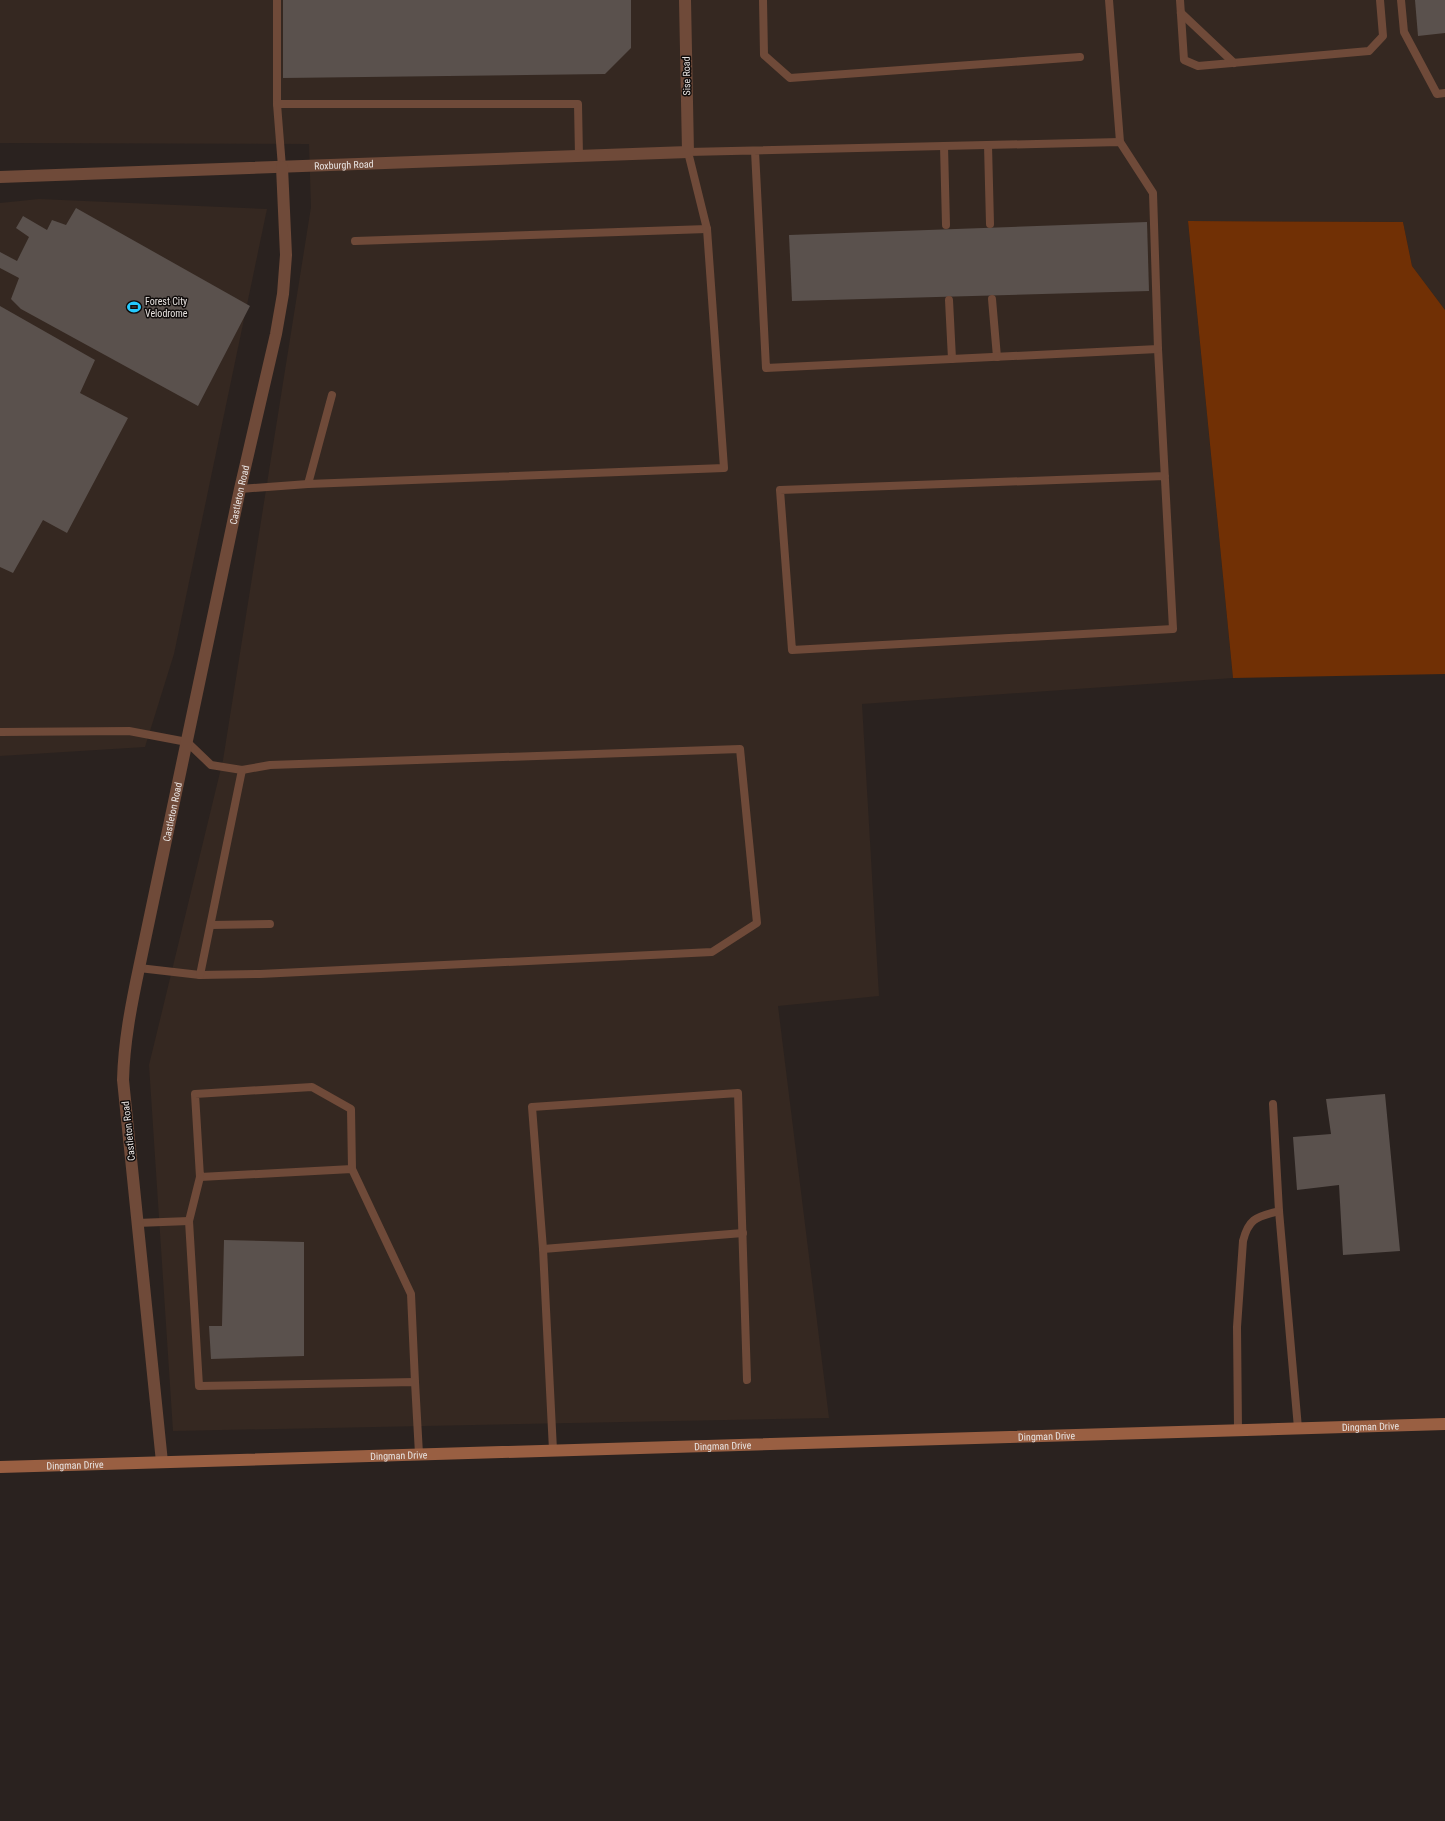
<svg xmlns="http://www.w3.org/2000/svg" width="1445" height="1821" font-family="'Roboto Condensed',sans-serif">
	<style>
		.built { fill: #352821 }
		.green { fill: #713005 }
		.building { fill: #5a514d }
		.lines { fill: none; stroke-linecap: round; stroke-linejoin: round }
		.service { stroke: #6f4a39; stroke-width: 8 }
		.tertiary { stroke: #6f4a39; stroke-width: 12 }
		.secondary { stroke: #995f42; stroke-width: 12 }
		.labels { text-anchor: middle; stroke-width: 3; stroke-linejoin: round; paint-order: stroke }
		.street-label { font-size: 10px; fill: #e8e3e1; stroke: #100c0b }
		.poi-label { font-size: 10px; fill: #e8e3e1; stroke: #100c0b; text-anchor: start }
	</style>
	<rect width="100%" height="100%" fill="#2a221f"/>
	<g class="built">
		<path d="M0,0H1445V310L1412,266L1403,222L1188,221L1233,678L862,704L879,996L778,1006L829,1418L173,1431L149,1065L223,760L311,207L309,144L0,143Z"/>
		<path d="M39,199L267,209L174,654L145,747L0,756V203Z"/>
	</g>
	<path class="green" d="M1188,221L1403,222L1412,266L1445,310V674L1233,678Z"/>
	<g class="building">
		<path d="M283,0H631V48L605,74L283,78Z"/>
		<path d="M1415,0H1445V33L1418,36Z"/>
		<path d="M76,208L250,306L198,406L21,309L11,299L19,278L0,268V252L17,261L29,237L16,228L23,216L47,230L52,220L66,225Z"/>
		<path d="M1147,222L1149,291L792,301L789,235Z"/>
		<path d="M0,306L95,360L80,393L128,418L67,533L43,520L13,573L0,567Z"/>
		<path d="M1385,1094L1400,1251L1343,1255L1339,1185L1297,1190L1293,1137L1331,1134L1326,1099Z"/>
		<path d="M224,1240L304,1242V1356L211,1359L209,1326H222Z"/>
	</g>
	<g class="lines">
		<g class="service">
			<path d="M277,0V104"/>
			<path d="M763,0L764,55L790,78L1080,57"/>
			<path d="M1109,0L1120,142"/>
			<path d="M1180,0L1184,60L1198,66L1369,51L1383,36L1380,0"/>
			<path d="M1401,0L1404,32L1437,94L1445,93"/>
			<path d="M1181,13L1234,63"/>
			<path d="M988,145L990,224"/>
			<path d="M944,146L946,225"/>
			<path d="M282,167L277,104H578L579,156"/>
			<path d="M355,241L707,229"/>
			<path d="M992,299L997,357"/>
			<path d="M949,300L952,359"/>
			<path d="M1158,349L1173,629L792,650L780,490L1165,476"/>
			<path d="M308,484L332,395"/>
			<path d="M240,489L308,484L724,468L707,229L688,152L1120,142L1153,193L1158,349L766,368L755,151"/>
			<path d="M0,732L129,731L187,742L211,765L242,770L270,765L740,749L757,923L712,952L260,974L200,975L139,968"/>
			<path d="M211,925L270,924"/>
			<path d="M200,975L242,770"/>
			<path d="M1273,1104L1279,1211L1298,1428"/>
			<path d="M352,1169L351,1109L312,1087L195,1094L200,1177L352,1169L411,1294L415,1382"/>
			<path d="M200,1177L189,1221L199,1386L415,1382L419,1454"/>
			<path d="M137,1223L189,1221"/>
			<path d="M543,1249L743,1233"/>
			<path d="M1238,1429L1237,1327L1243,1241C1249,1217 1258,1217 1279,1211"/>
			<path d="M553,1450L543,1249L532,1107L738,1093L747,1380"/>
		</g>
		<g class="tertiary">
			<path id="s1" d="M0,177L688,152L685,0"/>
			<path id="s2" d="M162,1462L123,1080C124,1042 131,1006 139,968L240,489L276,334L283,294L286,255L282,167"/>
		</g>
		<path class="secondary" id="s3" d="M0,1467L1445,1424"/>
	</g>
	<defs>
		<g id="stadium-bare" transform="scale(1.08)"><path d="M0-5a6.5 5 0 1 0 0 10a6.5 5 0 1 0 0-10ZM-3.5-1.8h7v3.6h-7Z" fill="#24c9fe" stroke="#100c0b" stroke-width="2.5" paint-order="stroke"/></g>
	</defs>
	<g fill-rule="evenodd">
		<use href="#stadium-bare" x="134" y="307"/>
	</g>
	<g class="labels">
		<g class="street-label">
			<text transform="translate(686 76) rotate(-91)" y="4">Sise Road</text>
			<text dy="4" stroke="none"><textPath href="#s1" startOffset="344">Roxburgh Road</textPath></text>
			<text dy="4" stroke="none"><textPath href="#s2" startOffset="981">Castleton Road</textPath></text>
			<text dy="4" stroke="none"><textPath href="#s2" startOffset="657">Castleton Road</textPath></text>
			<text transform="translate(128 1131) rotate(-96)" y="4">Castleton Road</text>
			<text dy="4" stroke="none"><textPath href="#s3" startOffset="1371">Dingman Drive</textPath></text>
			<text dy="4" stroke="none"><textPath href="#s3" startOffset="1047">Dingman Drive</textPath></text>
			<text dy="4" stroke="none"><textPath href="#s3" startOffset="723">Dingman Drive</textPath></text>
			<text dy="4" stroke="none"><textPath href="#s3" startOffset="399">Dingman Drive</textPath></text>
			<text dy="4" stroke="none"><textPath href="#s3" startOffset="75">Dingman Drive</textPath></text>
		</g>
		<g class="poi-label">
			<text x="145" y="305">Forest City<tspan x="145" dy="12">Velodrome</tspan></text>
		</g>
	</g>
</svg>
